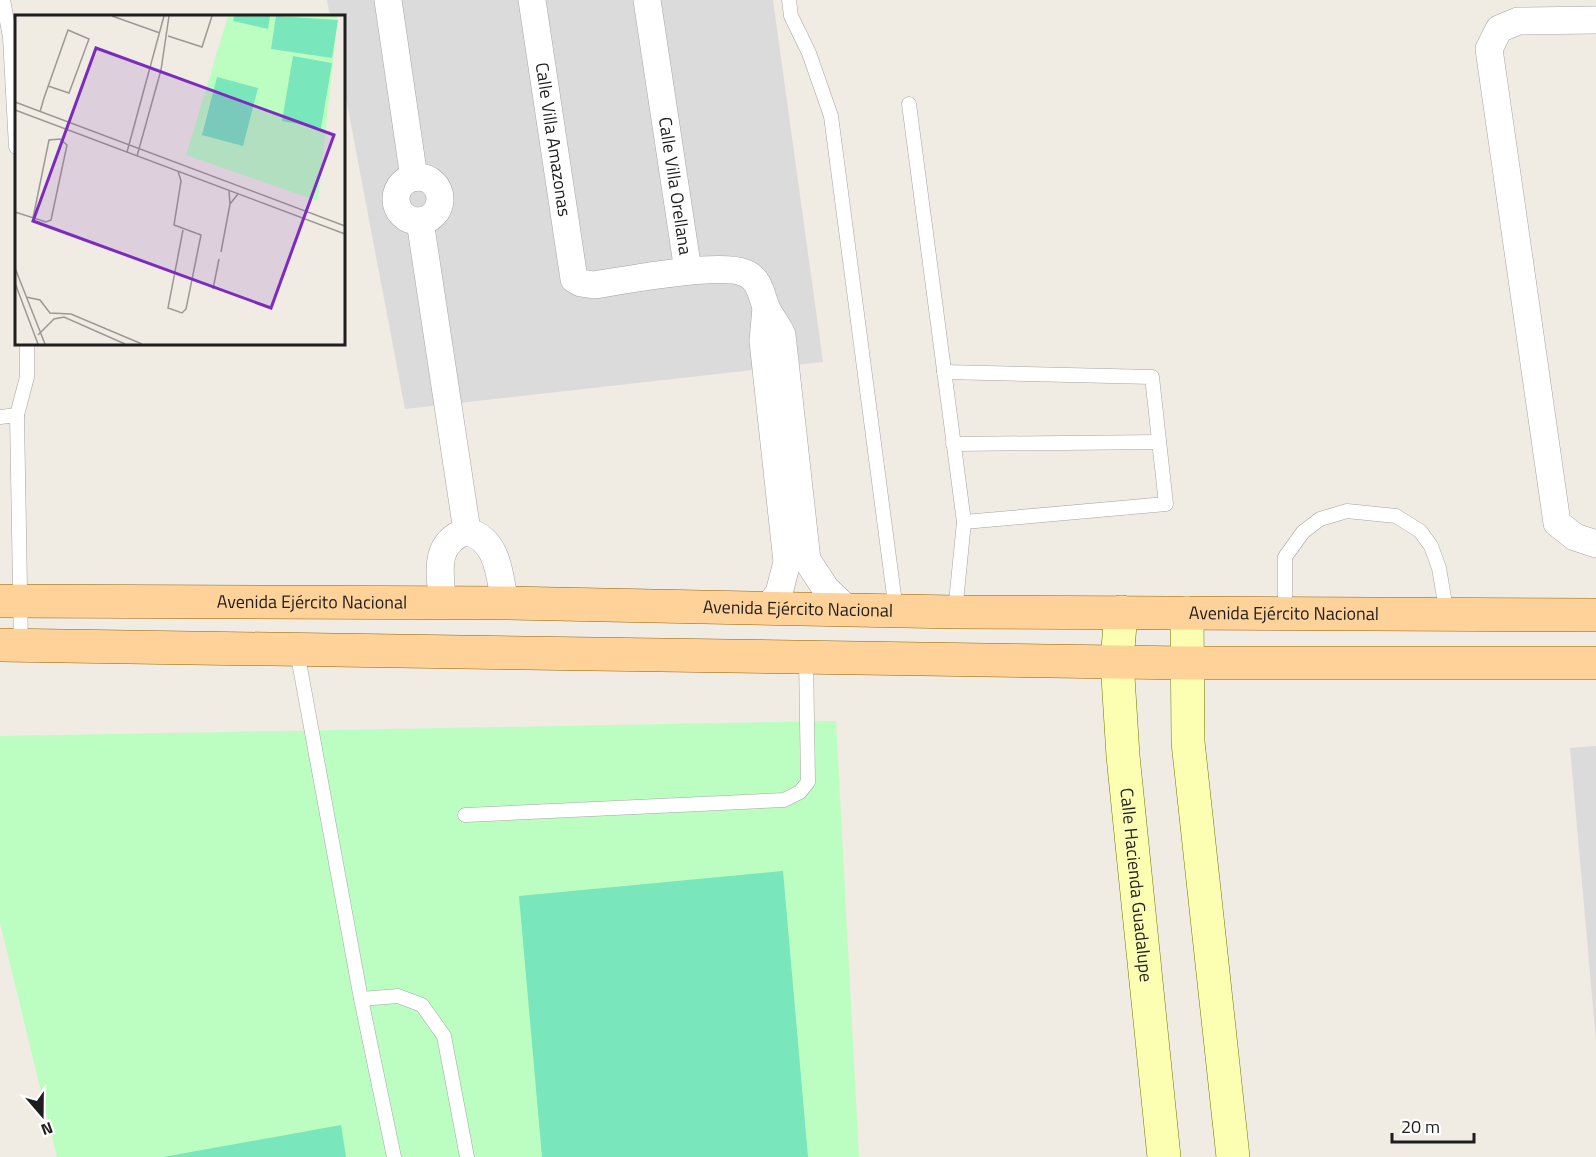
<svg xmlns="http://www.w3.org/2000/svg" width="1596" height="1157" font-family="'Titillium Web',sans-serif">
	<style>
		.residential { fill: #dcdbdb }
		.park { fill: #bcfec1 }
		.pitch { fill: #7ae6bb }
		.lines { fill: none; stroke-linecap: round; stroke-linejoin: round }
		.lane-casing { stroke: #a5a5a5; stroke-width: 15 }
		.street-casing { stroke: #a5a5a5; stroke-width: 28 }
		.secondary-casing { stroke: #6e7a00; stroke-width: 34 }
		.primary-casing { stroke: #986400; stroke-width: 34 }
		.lane { stroke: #fff; stroke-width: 14 }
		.street { stroke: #fff; stroke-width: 27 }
		.secondary { stroke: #fcffb2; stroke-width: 33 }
		.primary { stroke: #ffd299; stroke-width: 33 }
		.labels { text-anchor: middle; stroke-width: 4.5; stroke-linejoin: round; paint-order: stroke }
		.street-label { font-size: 18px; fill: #1e1e1e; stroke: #fff }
		.inset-road { fill: none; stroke: #9c9994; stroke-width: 1.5 }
		.view { fill: #7b2cbf; fill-opacity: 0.15; stroke: #7b2cbf; stroke-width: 3 }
		.inset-edge { fill: none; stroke: #1e1e1e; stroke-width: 3 }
	</style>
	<rect width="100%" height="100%" fill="#f0ebe3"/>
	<g class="residential">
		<path d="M327,0H773L823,362L405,409L344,88V16H330Z"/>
		<path d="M1596,746V1041L1570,748Z"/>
	</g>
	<path class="park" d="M836,721L859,1157H57L0,923V736Z"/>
	<g class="pitch">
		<path d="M783,871L808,1157H542L519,896Z"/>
		<path d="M341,1125L346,1157H163Z"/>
	</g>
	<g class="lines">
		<g class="lane-casing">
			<g id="lane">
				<path d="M3,0L10,37L16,147"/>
				<path d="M789,0L791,16L809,53L831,116L896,611"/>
				<path d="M909,104L964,522L955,612"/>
				<path d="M944,372L1152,377L1166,504L964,522"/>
				<path d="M0,417L17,415"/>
				<path d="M953,444L1159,442"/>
				<path d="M1285,614V557L1303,532L1320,519L1347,511L1396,516L1420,531L1431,546L1439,568L1447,615"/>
				<path d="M21,646L17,415L27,377V344"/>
				<path d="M297,651L361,999L394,1157"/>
				<path d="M465,815L784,800L800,792L808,782L806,657"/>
				<path d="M361,999L398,996L422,1005L444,1036L467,1157"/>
			</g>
		</g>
		<g class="street-casing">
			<g id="street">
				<path d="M388,0L414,178"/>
				<path id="s1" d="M532,0L574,279L581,283L594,285C626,280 719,262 745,273C760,279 761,295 766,307C770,317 778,325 782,335L807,560L826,589L847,609"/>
				<path id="s2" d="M647,0L688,271"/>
				<path d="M1596,20L1518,21L1499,29L1489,49L1557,523L1575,537L1596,544"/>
				<circle cx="418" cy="199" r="22"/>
				<path d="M420,221L467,531"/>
				<path d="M766,308L763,341L787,562L779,593L768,607"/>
				<path d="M443,604C440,574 432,543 467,531C499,541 499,574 505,603"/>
			</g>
		</g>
		<g class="secondary-casing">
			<g id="secondary">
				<path id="s3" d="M1121,612L1117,661L1123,756L1164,1157"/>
				<path d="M1187,613L1188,742L1233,1157"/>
			</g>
		</g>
		<g class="primary-casing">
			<g id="primary">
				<path id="s4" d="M0,601L505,603L955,612L1596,615"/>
				<path d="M0,645L1186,663H1596"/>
			</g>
		</g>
		<use href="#lane" class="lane"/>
		<use href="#street" class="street"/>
		<use href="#secondary" class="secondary"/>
		<use href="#primary" class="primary"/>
	</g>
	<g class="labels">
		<g class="street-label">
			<text dy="6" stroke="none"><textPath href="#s1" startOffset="141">Calle Villa Amazonas</textPath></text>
			<text dy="6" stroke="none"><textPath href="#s2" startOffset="188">Calle Villa Orellana</textPath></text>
			<text dy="6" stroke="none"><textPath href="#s4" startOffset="312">Avenida Ejército Nacional</textPath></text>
			<text dy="6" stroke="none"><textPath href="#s4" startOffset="798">Avenida Ejército Nacional</textPath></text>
			<text dy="6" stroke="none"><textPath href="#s4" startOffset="1284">Avenida Ejército Nacional</textPath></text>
			<text dy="6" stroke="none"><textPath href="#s3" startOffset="274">Calle Hacienda Guadalupe</textPath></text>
		</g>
	</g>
	<g transform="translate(15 15)">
		<rect width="330" height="330" fill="#f0ebe3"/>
		<path d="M213,1H323L303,186L171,140Z" fill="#bcfec1"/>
		<path d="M219,1H255L253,14L218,6ZM261,1L323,5L317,43L256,34ZM278,41L317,48L306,113L267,106ZM202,62L243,73L228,131L187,120Z" fill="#7ae6bb"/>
		<path class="inset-road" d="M97,1L145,18M153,21L187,32L197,1M0,87L330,211M0,95L330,219M25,97L29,83L53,15L74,24L54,78L33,71M112,137L149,1M122,141L146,55L154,1M163,156L166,166L159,210L186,220L171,294L167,298L153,293L168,215M214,176L215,189L223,179M0,197L31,207L36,205L52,130L45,124L34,125L18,203M206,237L215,189M0,253L30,329M0,268L23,329M198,274L204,244M11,282L25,285L35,298L56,299L127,329M23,320L39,304L49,302L110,329"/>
		<path class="view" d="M81,33L319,120L256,293L18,206Z"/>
		<rect width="330" height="330" class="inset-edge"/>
	</g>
	<g transform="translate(42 1115) rotate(160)" stroke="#ffffff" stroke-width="4.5" paint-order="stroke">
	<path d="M0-4.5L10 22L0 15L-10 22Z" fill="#1e1e1e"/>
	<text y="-9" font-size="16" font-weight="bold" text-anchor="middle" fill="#1e1e1e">N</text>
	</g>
	<path d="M1392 1133v9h82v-9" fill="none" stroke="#1e1e1e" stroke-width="3"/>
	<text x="1401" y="1133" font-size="18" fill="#1e1e1e" stroke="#ffffff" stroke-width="4.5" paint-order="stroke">20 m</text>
</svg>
